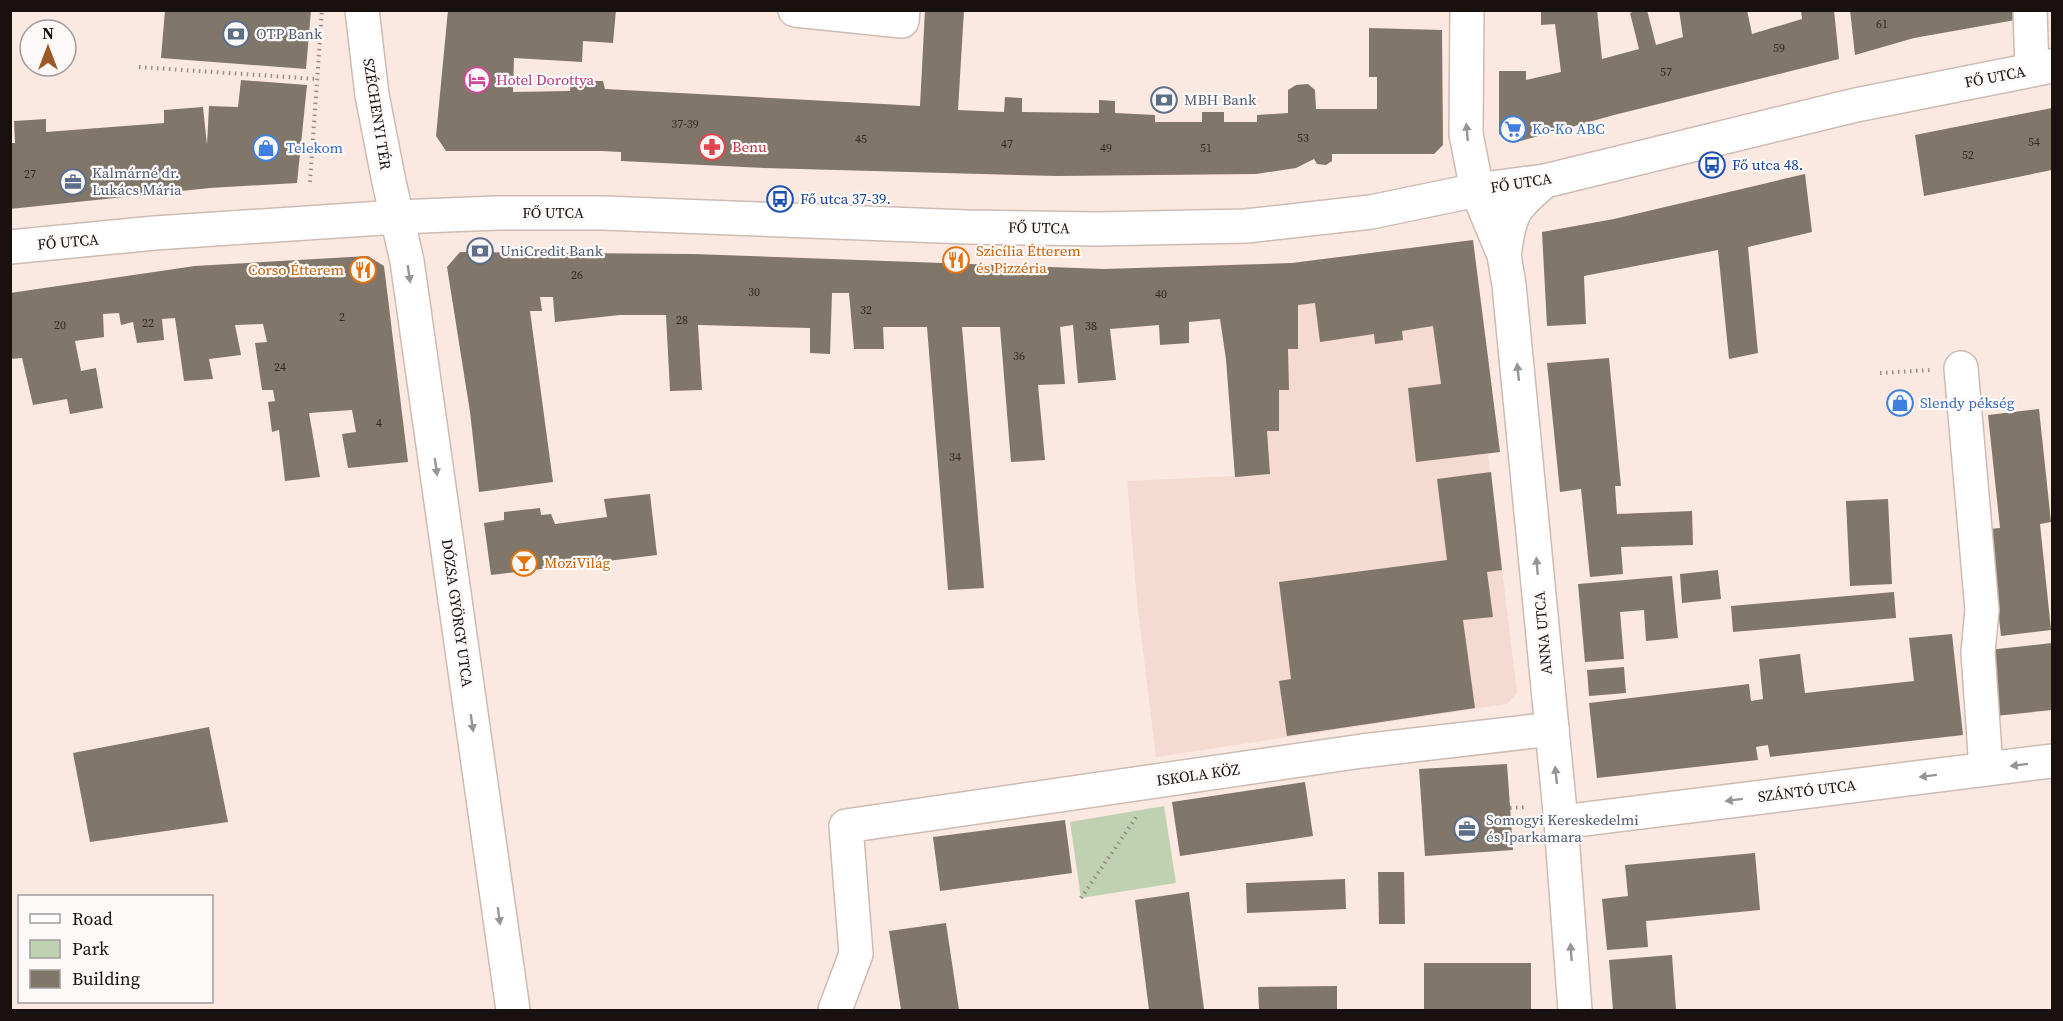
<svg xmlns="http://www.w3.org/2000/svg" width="2063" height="1021" font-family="'Source Serif 4',serif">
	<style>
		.built { fill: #f4dad0 }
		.green { fill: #c0d1b2 }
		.building { fill: #81766a }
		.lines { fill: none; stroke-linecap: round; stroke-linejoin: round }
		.minor-casing { stroke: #cdbbb4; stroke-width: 36 }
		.path { stroke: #998b86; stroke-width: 4; stroke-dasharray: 1.5 4.5; stroke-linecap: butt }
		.minor { stroke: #fff; stroke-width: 33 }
		.oneway { fill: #979493 }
		.labels { text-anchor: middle; stroke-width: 4.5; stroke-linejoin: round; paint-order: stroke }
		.number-label { font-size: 12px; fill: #322a26 }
		.service-label { font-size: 15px; fill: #4e5e75; stroke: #fdf9f8; text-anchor: start }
		.street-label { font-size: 15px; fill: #18110f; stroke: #fdf9f8 }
		.hotel-label { font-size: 15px; fill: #b23c85; stroke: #fdf9f8; text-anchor: start }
		.shop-label { font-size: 15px; fill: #366cbe; stroke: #fdf9f8; text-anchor: start }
		.health-label { font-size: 15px; fill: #be3a42; stroke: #fdf9f8; text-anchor: start }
		.transit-label { font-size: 15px; fill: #164399; stroke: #fdf9f8; text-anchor: start }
		.food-label { font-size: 15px; fill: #c56008; stroke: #fdf9f8; text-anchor: start }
	</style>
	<rect width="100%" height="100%" fill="#fbe8e1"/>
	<path class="built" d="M1473,240L1500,452L1488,454L1517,693L1507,704L1156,757L1137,601L1127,481L1235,476L1226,359L1211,265L1292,263Z"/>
	<path class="green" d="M1164,806L1176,883L1081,898L1070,822Z"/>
	<g class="building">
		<path d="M165,10H311L306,69L161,58Z"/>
		<path d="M448,10H616L613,43L583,41L582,62L514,58L513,92L570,91L571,81H603L605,89L920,106L925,10H964L958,110L1004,112L1005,97L1022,98V112L1099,113V100L1115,101V113L1155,115V122H1202V112H1224V122H1257V115L1288,113V90L1296,85L1308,84L1315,90L1316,109H1377V77H1369V28L1442,30L1443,145L1434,154H1332V161L1326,165L1317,164L1314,159L1296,168L1256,174L1057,176L764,168L621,161V152L602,151H446L436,136Z"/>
		<path d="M1541,10H1597L1602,59L1639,49L1630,13L1638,10H1647L1656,45L1683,37L1679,10H1747L1752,34L1802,19L1801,10H1834L1839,59L1614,115L1513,143L1499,134V71H1526V80L1561,72L1555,24L1541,25Z"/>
		<path d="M1850,10H2021V19L1914,38L1855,55Z"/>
		<path d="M241,80L307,85L297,183L210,188L10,209V143H15L14,121L46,119V132L164,123V110L203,107L207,145L209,106L238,107Z"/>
		<path d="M2052,108V170L1924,196L1915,135Z"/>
		<path d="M1805,174L1812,232L1748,247L1758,353L1729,359L1718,250L1584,276L1586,324L1547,326L1542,232L1614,219Z"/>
		<path d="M1473,240L1500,452L1416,462L1408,388L1441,384L1433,326L1402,331L1403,340L1375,344L1374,334L1320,342L1315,303L1298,305V349H1288L1289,390H1279V431H1267L1270,474L1235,477L1226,359L1220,319L1189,322V343L1160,345L1159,325L1110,329L1116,380L1078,383L1073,325L1060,327L1065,384L1038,385L1045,460L1011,462L1000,327H962L984,588L948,590L927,327H883L884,349H854L849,293H832L830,354L810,353V328L698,325L702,390L670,391L666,315H620L555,322L553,297H540L542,311H530L553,482L479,492L470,412L447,267L460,252L694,254L1104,269L1292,263Z"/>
		<path d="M368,256L384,266L408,462L348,468L342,434L356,432L352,410L309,413L320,477L285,481L279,430L272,432L268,402L275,401L273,390H262L255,343L267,342L263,324L235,325L241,355L209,359L213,379L184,381L175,318L162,319L164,340L137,343L133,322L121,325L119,313L103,314L104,337L75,341L81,371L96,368L103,408L70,414L67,399L33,405L22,358L10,359V293L195,266Z"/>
		<path d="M1609,358L1621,486H1615L1617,514L1692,511L1693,545L1621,547L1623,574L1590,577L1581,489L1560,492L1547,363Z"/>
		<path d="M2039,409L2051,522L2040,524L2051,630L2001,636L1989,529L2000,528L1988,415Z"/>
		<path d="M1491,472L1502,570L1487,572L1493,617L1463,620L1475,708L1287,736L1279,681L1291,679L1279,582L1447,560L1437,479Z"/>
		<path d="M650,494L657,555L491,575L484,523L504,520V512L540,508L541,515L551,514L555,524L607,517L604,499Z"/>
		<path d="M1888,499L1892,584L1850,586L1846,501Z"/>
		<path d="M1718,570L1721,599L1682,603L1680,574Z"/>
		<path d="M1672,576L1678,638L1646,641L1644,610L1620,612L1624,659L1585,662L1578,584Z"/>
		<path d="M1894,592L1896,618L1733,632L1731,606Z"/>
		<path d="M1952,634L1963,735L1770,757L1768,745L1756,747L1758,760L1597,778L1589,703L1749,684L1751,701L1763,699L1759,659L1800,654L1805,693L1914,681L1909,638Z"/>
		<path d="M2052,643V710L1995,716L1988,650Z"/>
		<path d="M1624,667L1626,693L1589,696L1587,670Z"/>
		<path d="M209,727L228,822L90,842L73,753Z"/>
		<path d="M1507,764L1513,850L1425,856L1419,769Z"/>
		<path d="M1305,782L1313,836L1180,856L1172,802Z"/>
		<path d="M1065,820L1072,873L940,891L933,837Z"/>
		<path d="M1755,853L1760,910L1646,921L1648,947L1607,950L1602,899L1628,896L1625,865Z"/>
		<path d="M1378,872H1404L1405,924H1379Z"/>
		<path d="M1345,879L1346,909L1247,913L1246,883Z"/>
		<path d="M1189,892L1204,1009L1149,1010L1135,900Z"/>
		<path d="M946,923L959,1010H901L889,931Z"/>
		<path d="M1672,955L1676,1010H1613L1609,960Z"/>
		<rect x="1424" y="963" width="107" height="47"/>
		<path d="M1337,986V1010H1259L1258,987Z"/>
	</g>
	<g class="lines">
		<g class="minor-casing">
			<g id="minor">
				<path d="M362,10L372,95L389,182L407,261L513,1010"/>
				<path d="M795,10L902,21L903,10"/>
				<path d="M1467,10L1466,134L1477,190L1504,255L1509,285L1561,822L1575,1010"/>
				<path d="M2030,10L2032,70"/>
				<path d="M10,247L155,233L397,217L497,213H603L967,227L1096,229L1246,226L1371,212L1477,190L1545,181L1856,105L2052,66"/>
				<path d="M1504,255C1510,213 1512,208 1545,181"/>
				<path d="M1961,368L1982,610L1978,652L1986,769"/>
				<path d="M1561,822L2052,761"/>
				<path d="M835,1010L856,954L846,826L1362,751L1552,729"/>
			</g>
		</g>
		<g class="path">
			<path d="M139,67L317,79"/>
			<path d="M310,182L322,10"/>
			<path d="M1880,373L1930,370"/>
			<path d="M1510,808L1528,807"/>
			<path d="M1081,898L1137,816"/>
		</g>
		<use href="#minor" class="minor"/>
	</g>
	<defs><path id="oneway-solid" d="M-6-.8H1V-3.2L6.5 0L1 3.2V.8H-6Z" transform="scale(1.5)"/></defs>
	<g class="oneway">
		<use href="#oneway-solid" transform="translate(1467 132) rotate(-95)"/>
		<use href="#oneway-solid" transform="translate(409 274) rotate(82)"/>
		<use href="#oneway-solid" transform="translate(1518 372) rotate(-96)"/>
		<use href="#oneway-solid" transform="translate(436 467) rotate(82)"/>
		<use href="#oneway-solid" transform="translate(1537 566) rotate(-95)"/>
		<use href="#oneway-solid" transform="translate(472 723) rotate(82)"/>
		<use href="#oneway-solid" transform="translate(2019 765) rotate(173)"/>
		<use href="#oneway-solid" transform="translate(1556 775) rotate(-96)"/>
		<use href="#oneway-solid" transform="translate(1928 776) rotate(173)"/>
		<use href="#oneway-solid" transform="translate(1734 800) rotate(173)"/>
		<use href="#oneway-solid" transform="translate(499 916) rotate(82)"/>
		<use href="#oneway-solid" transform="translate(1571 952) rotate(-94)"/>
	</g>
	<defs>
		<g id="bank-ring" transform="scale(1.35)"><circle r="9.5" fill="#fdf9f8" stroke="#5c6f8a" stroke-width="1.5"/><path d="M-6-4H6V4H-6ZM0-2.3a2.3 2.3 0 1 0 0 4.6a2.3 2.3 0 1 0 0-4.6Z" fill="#5c6f8a"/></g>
		<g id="hotel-ring" transform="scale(1.35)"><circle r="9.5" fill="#fdf9f8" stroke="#d1479c" stroke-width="1.5"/><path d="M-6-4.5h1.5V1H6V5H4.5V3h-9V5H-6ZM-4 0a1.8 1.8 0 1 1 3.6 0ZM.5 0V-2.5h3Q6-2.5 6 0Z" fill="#d1479c"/></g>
		<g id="supermarket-ring" transform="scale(1.35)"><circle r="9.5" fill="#fdf9f8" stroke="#3f7fe0" stroke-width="1.5"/><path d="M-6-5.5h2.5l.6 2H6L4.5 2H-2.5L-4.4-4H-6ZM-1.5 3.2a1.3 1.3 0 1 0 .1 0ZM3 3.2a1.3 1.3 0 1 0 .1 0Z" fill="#3f7fe0"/></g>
		<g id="pharmacy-ring" transform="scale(1.35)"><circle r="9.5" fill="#fdf9f8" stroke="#e0444e" stroke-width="1.5"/><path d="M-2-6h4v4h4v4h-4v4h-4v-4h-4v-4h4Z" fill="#e0444e"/></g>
		<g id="shop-ring" transform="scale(1.35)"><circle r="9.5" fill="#fdf9f8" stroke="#3f7fe0" stroke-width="1.5"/><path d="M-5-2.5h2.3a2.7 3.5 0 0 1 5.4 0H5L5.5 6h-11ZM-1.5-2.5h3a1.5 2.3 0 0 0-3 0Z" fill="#3f7fe0"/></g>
		<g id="bus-ring" transform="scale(1.35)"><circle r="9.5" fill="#fdf9f8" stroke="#1a4fb4" stroke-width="1.5"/><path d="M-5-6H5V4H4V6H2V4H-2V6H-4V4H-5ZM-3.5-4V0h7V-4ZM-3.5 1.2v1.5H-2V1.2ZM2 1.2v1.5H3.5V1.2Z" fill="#1a4fb4"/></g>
		<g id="office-ring" transform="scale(1.35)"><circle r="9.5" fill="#fdf9f8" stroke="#5c6f8a" stroke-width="1.5"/><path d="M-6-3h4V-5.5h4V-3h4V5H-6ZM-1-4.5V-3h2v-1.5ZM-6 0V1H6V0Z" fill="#5c6f8a"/></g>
		<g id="restaurant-ring" transform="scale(1.35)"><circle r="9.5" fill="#fdf9f8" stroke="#e8710a" stroke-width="1.5"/><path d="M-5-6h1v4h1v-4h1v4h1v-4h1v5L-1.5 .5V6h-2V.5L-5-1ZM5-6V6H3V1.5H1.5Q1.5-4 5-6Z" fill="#e8710a"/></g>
		<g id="bar-ring" transform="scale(1.35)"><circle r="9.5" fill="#fdf9f8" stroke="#e8710a" stroke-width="1.5"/><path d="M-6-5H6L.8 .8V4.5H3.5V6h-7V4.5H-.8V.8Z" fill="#e8710a"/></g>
	</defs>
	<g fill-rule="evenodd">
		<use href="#bank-ring" x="236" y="34"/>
		<use href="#hotel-ring" x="477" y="80"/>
		<use href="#bank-ring" x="1164" y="100"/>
		<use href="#supermarket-ring" x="1513" y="129"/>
		<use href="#pharmacy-ring" x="712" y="147"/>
		<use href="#shop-ring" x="266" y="148"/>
		<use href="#bus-ring" x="1712" y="165"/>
		<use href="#office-ring" x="73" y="182"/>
		<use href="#bus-ring" x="780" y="199"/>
		<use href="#bank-ring" x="480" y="251"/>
		<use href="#restaurant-ring" x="956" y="260"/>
		<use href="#restaurant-ring" x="363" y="270"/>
		<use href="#shop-ring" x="1900" y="403"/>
		<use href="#bar-ring" x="524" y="563"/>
		<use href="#office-ring" x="1467" y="829"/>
	</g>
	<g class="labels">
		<g class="number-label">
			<text x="1882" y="28">61</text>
			<text x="1779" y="52">59</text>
			<text x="1666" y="76">57</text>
			<text x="685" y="128">37-39</text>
			<text x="1303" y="142">53</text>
			<text x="861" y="143">45</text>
			<text x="2034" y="146">54</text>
			<text x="1007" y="148">47</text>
			<text x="1106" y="152">49</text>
			<text x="1206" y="152">51</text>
			<text x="1968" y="159">52</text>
			<text x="30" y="178">27</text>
			<text x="577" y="279">26</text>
			<text x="754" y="296">30</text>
			<text x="1161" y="298">40</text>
			<text x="866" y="314">32</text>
			<text x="342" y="321">2</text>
			<text x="682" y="324">28</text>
			<text x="148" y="327">22</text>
			<text x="60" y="329">20</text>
			<text x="1091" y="330">38</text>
			<text x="1019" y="360">36</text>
			<text x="280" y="371">24</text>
			<text x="379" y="427">4</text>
			<text x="955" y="461">34</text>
		</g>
		<g class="service-label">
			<text x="256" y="39">OTP Bank</text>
			<text x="1184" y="105">MBH Bank</text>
			<text x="92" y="178">Kalmárné dr.<tspan x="92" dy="17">Lukács Mária</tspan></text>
			<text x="500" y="256">UniCredit Bank</text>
			<text x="1486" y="825">Somogyi Kereskedelmi<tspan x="1486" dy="17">és Iparkamara</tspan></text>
		</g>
		<g class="street-label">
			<text transform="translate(1995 77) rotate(-11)" y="5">FŐ UTCA</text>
			<text transform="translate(377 114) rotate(81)" y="5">SZÉCHENYI TÉR</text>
			<text transform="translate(1521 183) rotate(-9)" y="5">FŐ UTCA</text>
			<text x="553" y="218">FŐ UTCA</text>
			<text transform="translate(1039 228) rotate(1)" y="5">FŐ UTCA</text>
			<text transform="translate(68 242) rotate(-5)" y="5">FŐ UTCA</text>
			<text transform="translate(457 613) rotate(82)" y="5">DÓZSA GYÖRGY UTCA</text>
			<text transform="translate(1543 633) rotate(-95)" y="5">ANNA UTCA</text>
			<text transform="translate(1198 775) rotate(-8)" y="5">ISKOLA KÖZ</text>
			<text transform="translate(1807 791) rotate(-7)" y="5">SZÁNTÓ UTCA</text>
		</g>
		<g class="hotel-label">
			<text x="496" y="85">Hotel Dorottya</text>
		</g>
		<g class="shop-label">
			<text x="1532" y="134">Ko-Ko ABC</text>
			<text x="286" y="153">Telekom</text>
			<text x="1920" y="408">Slendy pékség</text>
		</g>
		<g class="health-label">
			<text x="732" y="152">Benu</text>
		</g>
		<g class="transit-label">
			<text x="1732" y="170">Fő utca 48.</text>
			<text x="800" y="204">Fő utca 37-39.</text>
		</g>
		<g class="food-label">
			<text x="976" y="256">Szicília Étterem<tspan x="976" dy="17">és Pizzéria</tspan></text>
			<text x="344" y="275" text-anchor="end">Corso Étterem</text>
			<text x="544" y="568">MoziVilág</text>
		</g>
	</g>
	<rect width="2063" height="1021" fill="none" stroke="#18110f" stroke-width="24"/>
	<rect x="18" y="895" width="195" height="108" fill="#fdf9f8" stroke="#a19c9b" stroke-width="1.5"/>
	<rect x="30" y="914" width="30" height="9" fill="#ffffff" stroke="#a19c9b" stroke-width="1.5"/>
	<text x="72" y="925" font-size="18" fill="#18110f">Road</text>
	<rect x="30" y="940" width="30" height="18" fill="#c0d1b2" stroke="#a19c9b" stroke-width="1.5"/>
	<text x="72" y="955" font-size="18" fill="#18110f">Park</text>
	<rect x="30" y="970" width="30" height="18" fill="#81766a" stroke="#a19c9b" stroke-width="1.5"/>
	<text x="72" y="985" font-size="18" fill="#18110f">Building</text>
	<g transform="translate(48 48)"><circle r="28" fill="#fdf9f8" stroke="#a19c9b" stroke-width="1.5"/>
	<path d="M0-4.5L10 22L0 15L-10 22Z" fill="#9b5926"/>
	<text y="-9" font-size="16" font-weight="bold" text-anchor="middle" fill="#18110f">N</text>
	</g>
</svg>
